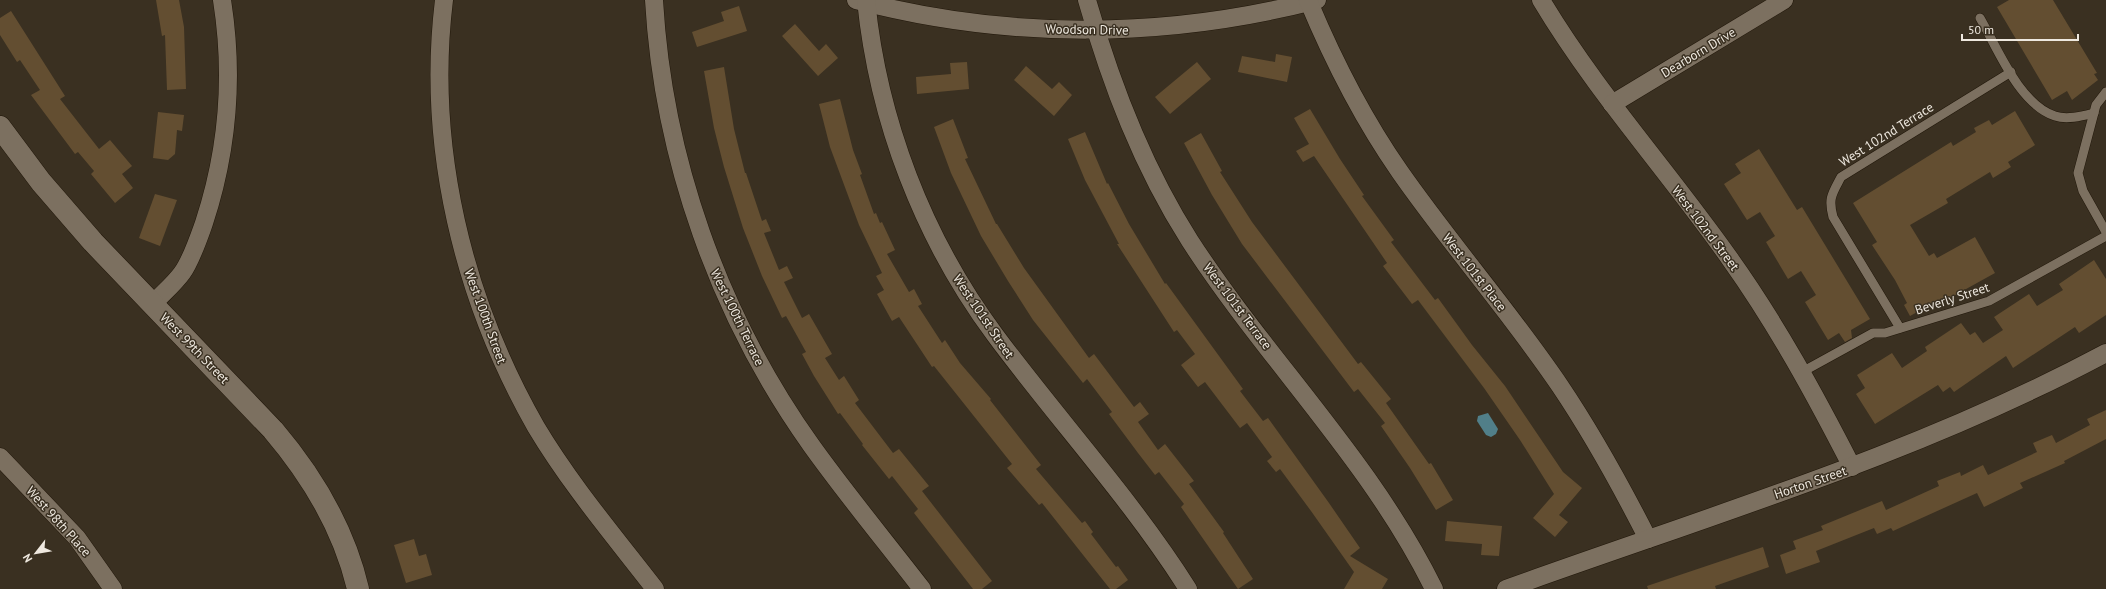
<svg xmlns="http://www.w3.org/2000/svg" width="2106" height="589" font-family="'PT Sans',sans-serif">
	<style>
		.water { fill: #517f89 }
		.building { fill: #634e31 }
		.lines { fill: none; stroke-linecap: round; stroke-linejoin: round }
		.service-casing { stroke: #21170a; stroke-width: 10 }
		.minor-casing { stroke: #21170a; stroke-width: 19 }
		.tertiary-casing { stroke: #21170a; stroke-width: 23 }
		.service { stroke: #7c7060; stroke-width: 9 }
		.minor { stroke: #7c7060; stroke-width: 18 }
		.tertiary { stroke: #7c7060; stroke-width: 22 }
		.labels { text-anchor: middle; stroke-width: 3; stroke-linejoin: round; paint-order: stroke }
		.street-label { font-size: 13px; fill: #eee8df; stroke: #3a3021 }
	</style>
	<rect width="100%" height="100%" fill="#3a3021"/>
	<path class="water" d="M1488,413L1498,429L1496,434L1491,437L1486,435L1477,421L1478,416Z"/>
	<g class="building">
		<path d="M156,0H179L184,27L186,89L167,90L165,35L162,36Z"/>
		<path d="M2009,0H2053L2097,73L2094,74L2098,80L2072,100L2067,91L2052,100L1997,7Z"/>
		<path d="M739,6L747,31L697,47L692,32L724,21L721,12Z"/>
		<path d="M11,11L65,96L60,99L99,149L110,140L132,166L122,174L133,188L115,203L91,174L94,171L78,152L75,154L31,95L40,90L20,60L17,62L0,35V18Z"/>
		<path d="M795,24L819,51L826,44L838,58L818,76L782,36Z"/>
		<path d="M1276,54L1292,57L1287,82L1238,72L1242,56L1275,62Z"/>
		<path d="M967,62L969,89L917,94L916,77L951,74L950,63Z"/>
		<path d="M1197,62L1211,79L1170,114L1155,97Z"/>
		<path d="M1026,66L1052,89L1059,82L1072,95L1054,116L1014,80Z"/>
		<path d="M724,67L734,129L745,173H746L762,221L766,219L771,231L764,233L779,270L787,266L793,278L784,282L802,318L809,314L832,354L825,358L839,380L844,376L859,400L855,403L893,453L899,449L929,486L922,491L992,581L982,589H973L914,513L918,509L892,476L889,479L862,445L863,444L840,413L838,414L814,376L802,354L806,352L786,316L782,318L762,276L743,228L724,167L714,128L704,71Z"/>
		<path d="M840,99L853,150L862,174L860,175L874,214L876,213L880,223L882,222L895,250L887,254L909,292L914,289L922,304L918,306L942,343L945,340L960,363L991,399L990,400L1041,465L1036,469L1082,523L1085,521L1093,532L1091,534L1116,567L1118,566L1128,580L1116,589H1110L1042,503L1039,505L1007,468L1012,464L934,366L932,367L899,317L892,321L877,294L884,290L876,276L882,273L859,225L830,147L819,104Z"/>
		<path d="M1310,109L1340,159L1364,195L1362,196L1394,240L1391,242L1435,300L1438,298L1472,345L1505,386L1563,472L1582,488L1559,515L1568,522L1555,537L1533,518L1554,494L1520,440L1484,388L1418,300L1412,304L1383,266L1387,263L1314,156L1303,162L1296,151L1309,144L1294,118Z"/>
		<path d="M2015,111L2035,145L2008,162L2011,167L1993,178L1990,172L1946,199L1948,203L1910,225L1929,256L1934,253L1937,258L1975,237L1995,273L1939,304L1937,301L1910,316L1904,305L1907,303L1895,280L1872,245L1877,242L1853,203L1951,142L1953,146L1976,132L1974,128L1989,120L1992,125Z"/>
		<path d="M158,112L184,115L182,131L177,130L175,154L168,160L153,158Z"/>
		<path d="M953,119L968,158L965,159L996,224H997L1024,268L1089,358L1094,354L1134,407L1140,402L1149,414L1138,422L1158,450L1165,444L1194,481L1189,484L1224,532L1223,533L1253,579L1238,589L1181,507L1184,504L1159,472L1155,475L1138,453L1109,414L1112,412L1087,379L1083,383L1033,320L1008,281L981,236L951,173L934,127Z"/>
		<path d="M1085,132L1107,184L1108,183L1129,224L1165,284L1166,283L1243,389L1240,391L1263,421L1268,418L1329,503L1360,548L1350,556L1388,579L1382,589H1344L1354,572L1311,511L1280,469L1276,472L1267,461L1272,457L1247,423L1240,428L1205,382L1198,387L1181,365L1195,354L1177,330L1174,332L1117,244H1119L1085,180L1068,139Z"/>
		<path d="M1201,133L1222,171L1220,172L1252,222L1358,364L1361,362L1391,399L1386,403L1429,464L1431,463L1453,500L1436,510L1410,468L1381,426L1385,423L1358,389L1354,392L1242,244L1212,195L1184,143Z"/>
		<path d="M1759,149L1797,210L1802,207L1870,319L1851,330L1852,338L1845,342L1839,333L1828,340L1805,302L1816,295L1801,271L1788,279L1766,242L1775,236L1760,212L1747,220L1724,184L1741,173L1735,164Z"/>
		<path d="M155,194L177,200L160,246L139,238Z"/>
		<path d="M2094,260L2106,279V315L2079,333L2075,327L2013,368L2006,356L1954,392L1950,387L1943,392L1938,385L1875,424L1856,394L1865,388L1857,375L1892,353L1902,368L1927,351L1925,347L1961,323L1970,335L1975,332L1983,343L2003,330L1994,317L2029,294L2037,306L2063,290L2059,284Z"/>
		<path d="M2106,410V439L2064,461L2065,463L2020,483L2023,488L1984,507L1977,493L1893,531L1891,528L1877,534L1874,528L1816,551L1820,562L1786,574L1780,555L1796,549L1793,541L1823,530L1821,526L1882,501L1886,510L1939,486L1937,481L1960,472L1961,476L1983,465L1988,475L2037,452L2033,443L2052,435L2056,443L2090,425L2087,419Z"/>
		<path d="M1447,521L1502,526L1499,556L1481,555L1482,544L1445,541Z"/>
		<path d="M414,539L419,556L426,554L432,575L406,583L394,545Z"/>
		<path d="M1763,547L1769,567L1715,586L1716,589H1648L1647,586Z"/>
	</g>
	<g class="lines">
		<g class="service-casing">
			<g id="service">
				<path d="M1980,18C1998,49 2019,104 2055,116C2067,120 2082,116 2094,113"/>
				<path d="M2106,92L2096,105L2078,173L2083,191L2106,232"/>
				<path d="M1900,328L1833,217C1828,198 1832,194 1841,177L2011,72"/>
				<path d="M1802,372L1873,333H1885L1989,301L2106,236"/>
			</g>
		</g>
		<g class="minor-casing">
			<g id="minor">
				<path d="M444,0C426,147 463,299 536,427C570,484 614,536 655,589"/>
				<path d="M654,0C663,158 719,316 811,445C846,494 885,541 922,589"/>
				<path d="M856,0C1008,40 1166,39 1317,0"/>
				<path d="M866,0C878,120 923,238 995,335C1058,420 1131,499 1188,589"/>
				<path d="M1087,0C1111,84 1142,166 1190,241C1267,360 1371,461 1434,589"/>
				<path d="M1308,0C1333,60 1363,119 1400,172C1451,245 1510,312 1560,386C1593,435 1621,486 1648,539"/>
				<path d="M1541,0C1596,92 1668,171 1730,259C1777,325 1815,395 1852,467"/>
				<path d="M1612,104L1784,0"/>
				<path d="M153,304C162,294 174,284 182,273C191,261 199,237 204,223C228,150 234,76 222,0"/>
				<path d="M0,457L77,538L113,589"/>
				<path d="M1506,589C1708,516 1915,455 2106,353"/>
			</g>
		</g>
		<g class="tertiary-casing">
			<path id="tertiary" d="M0,127L41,182L93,242L273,430C313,477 344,529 358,589"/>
		</g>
		<use href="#service" class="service"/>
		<use href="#minor" class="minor"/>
		<use href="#tertiary" class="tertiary"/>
	</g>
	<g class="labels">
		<g class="street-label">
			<text transform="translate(1087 29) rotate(1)" y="5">Woodson Drive</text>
			<text transform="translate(1698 52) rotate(-31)" y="5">Dearborn Drive</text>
			<text transform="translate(1886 134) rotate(-32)" y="5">West 102nd Terrace</text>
			<text transform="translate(1706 228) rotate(53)" y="5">West 102nd Street</text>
			<text transform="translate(1475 272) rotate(52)" y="5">West 101st Place</text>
			<text transform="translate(1952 298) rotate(-18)" y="5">Beverly Street</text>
			<text transform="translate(1238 306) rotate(53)" y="5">West 101st Terrace</text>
			<text transform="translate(486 316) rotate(70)" y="5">West 100th Street</text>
			<text transform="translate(984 316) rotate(56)" y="5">West 101st Street</text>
			<text transform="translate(738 317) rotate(64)" y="5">West 100th Terrace</text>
			<text transform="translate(195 348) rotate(46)" y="5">West 99th Street</text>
			<text transform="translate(1810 482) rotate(-19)" y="5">Horton Street</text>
			<text transform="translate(59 521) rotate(48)" y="5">West 98th Place</text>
		</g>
	</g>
	<g transform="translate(36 553) rotate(239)" stroke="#3a3021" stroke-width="3" paint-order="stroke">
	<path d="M0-3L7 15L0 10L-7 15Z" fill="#eee8df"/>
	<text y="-6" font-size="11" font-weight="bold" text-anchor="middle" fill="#eee8df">N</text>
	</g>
	<path d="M1962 34v6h116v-6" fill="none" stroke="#eee8df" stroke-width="2"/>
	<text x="1968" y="34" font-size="12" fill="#eee8df" stroke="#3a3021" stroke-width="3" paint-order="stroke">50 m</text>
</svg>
